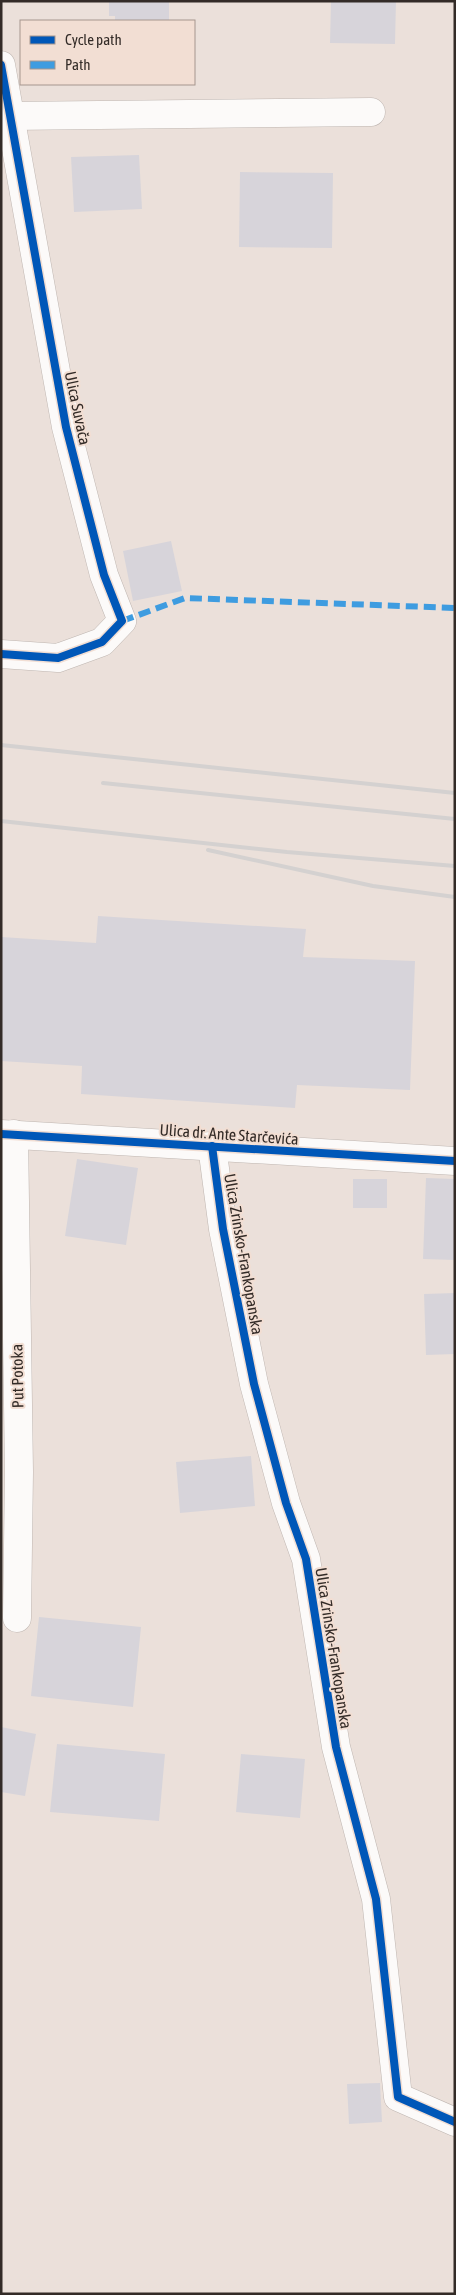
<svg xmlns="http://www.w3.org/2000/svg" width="456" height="2295" font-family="'Asap Condensed',sans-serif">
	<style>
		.building { fill: #d7d4da }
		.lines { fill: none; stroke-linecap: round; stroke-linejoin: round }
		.minor-casing { stroke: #bfb6b1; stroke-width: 29 }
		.minor { stroke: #fcfaf9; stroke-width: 28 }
		.rail { stroke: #d4d1d0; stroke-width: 4 }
		.quiet { stroke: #3e9ce0; stroke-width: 6; stroke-dasharray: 12 6; stroke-linecap: butt }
		.cycleway-casing { stroke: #f2ded3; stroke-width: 11 }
		.cycleway { stroke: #0057b8; stroke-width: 8 }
		.labels { text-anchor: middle; stroke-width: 4; stroke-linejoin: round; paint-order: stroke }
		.street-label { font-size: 16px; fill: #332b27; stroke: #f2ded3 }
	</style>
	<rect width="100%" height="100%" fill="#ebe0da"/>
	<g class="building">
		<path d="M109,1H169V21H115V16H109Z"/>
		<path d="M331,1H396L395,44L330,43Z"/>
		<path d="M139,155L142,209L74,212L71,157Z"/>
		<path d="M240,172L333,173L332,248L239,247Z"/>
		<path d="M171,541L182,591L133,601L123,551Z"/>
		<path d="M98,916L306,929L303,957L415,961L410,1090L297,1085L295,1108L81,1094L82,1066L1,1061V937L96,943Z"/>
		<path d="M77,1159L138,1168L126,1245L65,1236Z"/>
		<path d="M426,1178L455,1179V1260L423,1259Z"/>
		<rect x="353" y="1179" width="34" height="29"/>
		<rect x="1" y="1251" width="2" height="61"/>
		<path d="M455,1293V1354L426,1355L424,1294Z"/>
		<path d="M251,1456L255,1506L180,1513L176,1462Z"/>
		<path d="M39,1617L141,1627L133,1707L31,1696Z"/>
		<path d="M1,1727L36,1734L25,1796L1,1792Z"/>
		<path d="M57,1744L165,1754L159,1821L50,1812Z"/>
		<path d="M241,1754L305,1759L300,1818L236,1812Z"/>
		<path d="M380,2083L382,2122L349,2124L347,2084Z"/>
	</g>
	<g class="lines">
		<g class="minor-casing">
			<g id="minor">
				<path d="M1,65L66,427L104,575L122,621L102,642L58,658L1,654"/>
				<path d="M9,116L371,112"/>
				<path d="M1,1134L455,1161"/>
				<path d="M14,1134L19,1472L17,1618"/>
				<path d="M212,1146L223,1229L254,1384L286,1503L306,1559L336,1747L376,1899L398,2097L455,2122"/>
			</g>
		</g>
		<use href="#minor" class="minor"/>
		<g class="rail">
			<path d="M1,745L455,793"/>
			<path d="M103,783L455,819"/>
			<path d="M1,821L287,852L455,866"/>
			<path d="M208,850L373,886L455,897"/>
		</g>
		<path class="quiet" d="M122,621L185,598L455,608"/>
		<g class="cycleway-casing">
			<g id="cycleway">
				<path d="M1,65L66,427L104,575L122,621L102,642L58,658L1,654"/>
				<path d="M1,1134L455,1161"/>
				<path d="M212,1146L223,1229L254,1384L286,1503L306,1559L336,1747L376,1899L398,2097L455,2122"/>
			</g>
		</g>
		<use href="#cycleway" class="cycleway"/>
	</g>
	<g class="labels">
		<g class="street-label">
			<text transform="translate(78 408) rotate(78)" y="6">Ulica Suvača</text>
			<text transform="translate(229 1134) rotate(4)" y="6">Ulica dr. Ante Starčevića</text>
			<text transform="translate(244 1254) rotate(80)" y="6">Ulica Zrinsko-Frankopanska</text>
			<text transform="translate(17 1376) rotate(-91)" y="6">Put Potoka</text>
			<text transform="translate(334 1648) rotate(81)" y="6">Ulica Zrinsko-Frankopanska</text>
		</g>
	</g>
	<rect width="456" height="2295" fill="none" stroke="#332b27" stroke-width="5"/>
	<rect x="20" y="20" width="175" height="65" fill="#f2ded3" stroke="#a6968e"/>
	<rect x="30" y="36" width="25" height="8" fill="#0057b8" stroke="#a6968e"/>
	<text x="65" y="45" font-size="15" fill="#332b27">Cycle path</text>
	<rect x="30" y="61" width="25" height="8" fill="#3e9ce0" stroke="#a6968e"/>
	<text x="65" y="70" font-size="15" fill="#332b27">Path</text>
</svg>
